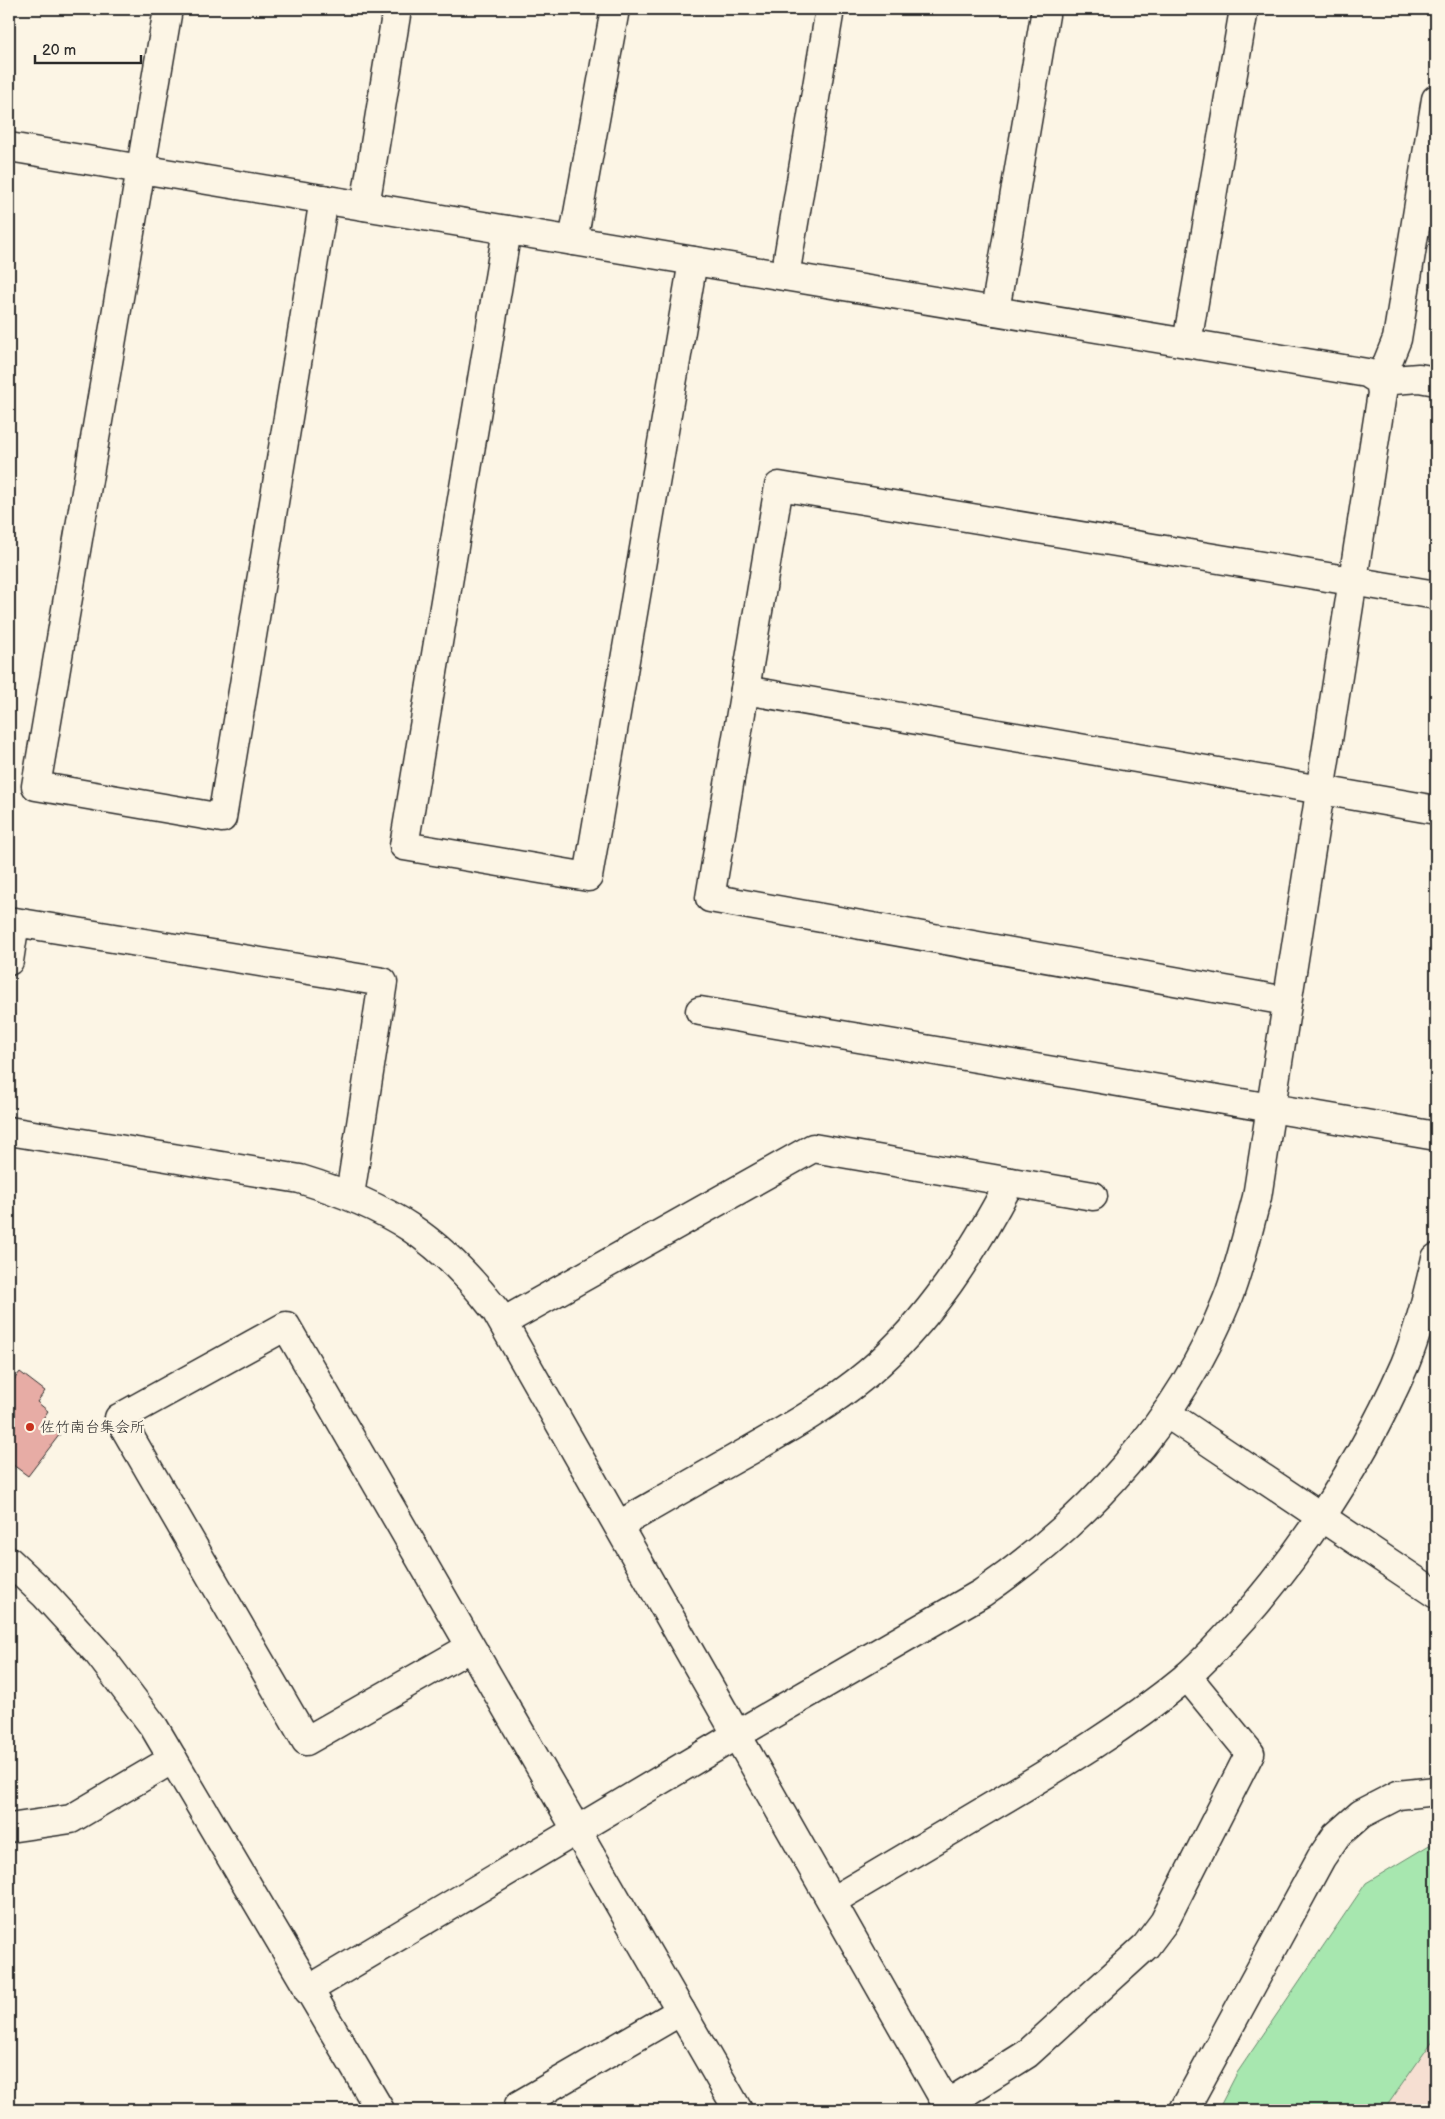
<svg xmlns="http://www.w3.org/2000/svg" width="1445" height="2119" font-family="'Balsamiq Sans','Klee One',sans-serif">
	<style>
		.built { fill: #f6dfd2 }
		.green { fill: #a7e7af; stroke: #69896d }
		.building { fill: #e7aca5; stroke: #2b2b2b }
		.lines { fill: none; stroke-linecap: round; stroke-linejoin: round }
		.street-casing { stroke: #2b2b2b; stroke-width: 31 }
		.secondary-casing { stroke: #2b2b2b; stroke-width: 31 }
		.street { stroke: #fcf5e5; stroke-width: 28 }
		.secondary { stroke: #fcf5e5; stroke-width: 28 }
		.poi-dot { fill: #c8321e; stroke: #fcf5e5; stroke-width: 2 }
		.labels { text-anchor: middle; stroke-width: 5; stroke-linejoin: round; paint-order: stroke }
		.poi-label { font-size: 15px; fill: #2b2b2b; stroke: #fcf5e5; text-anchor: start }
	</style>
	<rect width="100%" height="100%" fill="#fcf5e5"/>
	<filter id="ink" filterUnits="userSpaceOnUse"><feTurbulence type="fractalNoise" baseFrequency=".02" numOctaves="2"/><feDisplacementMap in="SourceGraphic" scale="10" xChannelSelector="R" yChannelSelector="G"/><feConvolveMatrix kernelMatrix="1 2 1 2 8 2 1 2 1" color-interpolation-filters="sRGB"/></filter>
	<g filter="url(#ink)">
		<path class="built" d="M1436,2036V2110H1384Z"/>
		<path class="green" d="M1436,1841V2036L1384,2110H1218L1237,2073L1366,1883Z"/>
		<path class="building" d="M20,1372L45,1391L37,1402L48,1411L42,1420L60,1434L28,1476L9,1462V1378L13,1381Z"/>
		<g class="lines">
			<g class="street-casing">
				<g id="street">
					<path d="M168,9L36,786L222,818L324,199"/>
					<path d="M1436,99L1397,339L1380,381L1419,378L1436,381"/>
					<path d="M365,206L397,9"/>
					<path d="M507,230L404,846L588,877L693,261"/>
					<path d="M573,241L615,9"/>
					<path d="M785,276L830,9"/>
					<path d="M995,311L1046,9"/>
					<path d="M1187,343L1244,9"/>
					<path d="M745,690L1436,810"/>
					<path d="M9,961L15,922L383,982L350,1195"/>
					<path d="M1286,1001L710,898L779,486L1436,595"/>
					<path d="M700,1011L1436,1136"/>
					<path d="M9,1131L300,1179C389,1206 439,1237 496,1311L950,2110"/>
					<path d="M503,1322L813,1148L1093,1196"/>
					<path d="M1166,1413L1436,1594"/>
					<path d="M619,1525C661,1501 704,1476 747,1452C789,1428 831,1404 868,1373C930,1320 973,1252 1010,1182"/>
					<path d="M471,1647L306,1741L119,1418L286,1326L738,2110"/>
					<path d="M9,1828L71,1819L173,1759"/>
					<path d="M832,1901C886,1869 940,1837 994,1805C1060,1766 1126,1727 1185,1678C1210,1656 1233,1630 1255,1605C1316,1532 1367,1451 1405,1364C1419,1330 1428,1294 1436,1258"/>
					<path d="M947,2104L1027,2054L1146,1946L1164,1922L1250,1753L1187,1676"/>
					<path d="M523,2110L519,2105L681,2011"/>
					<path d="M1184,2110L1321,1858L1336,1836L1361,1814L1398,1795L1436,1791"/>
				</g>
			</g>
			<g class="secondary-casing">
				<g id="secondary">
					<path d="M9,147L1367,373L1380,381L1382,393L1257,1197C1248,1231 1240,1267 1227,1300C1179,1421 1088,1520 982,1593L738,1734L308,1990"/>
					<path d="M9,1561L45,1595L98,1653L154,1727L380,2110"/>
				</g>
			</g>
			<use href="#street" class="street"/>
			<use href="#secondary" class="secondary"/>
		</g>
	</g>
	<circle class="poi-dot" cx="30" cy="1427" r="5"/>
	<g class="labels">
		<g class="poi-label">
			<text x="40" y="1432">佐竹南台集会所</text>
		</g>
	</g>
	<rect width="1445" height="2119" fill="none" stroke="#fcf5e5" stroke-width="30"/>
	<rect x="15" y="15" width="1415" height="2089" fill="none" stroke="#2b2b2b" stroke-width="2" filter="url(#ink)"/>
	<path d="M35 55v8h106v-8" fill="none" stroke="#2b2b2b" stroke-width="2.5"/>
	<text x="42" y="55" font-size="15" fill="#2b2b2b" stroke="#fcf5e5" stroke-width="4" paint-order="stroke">20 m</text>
</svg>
